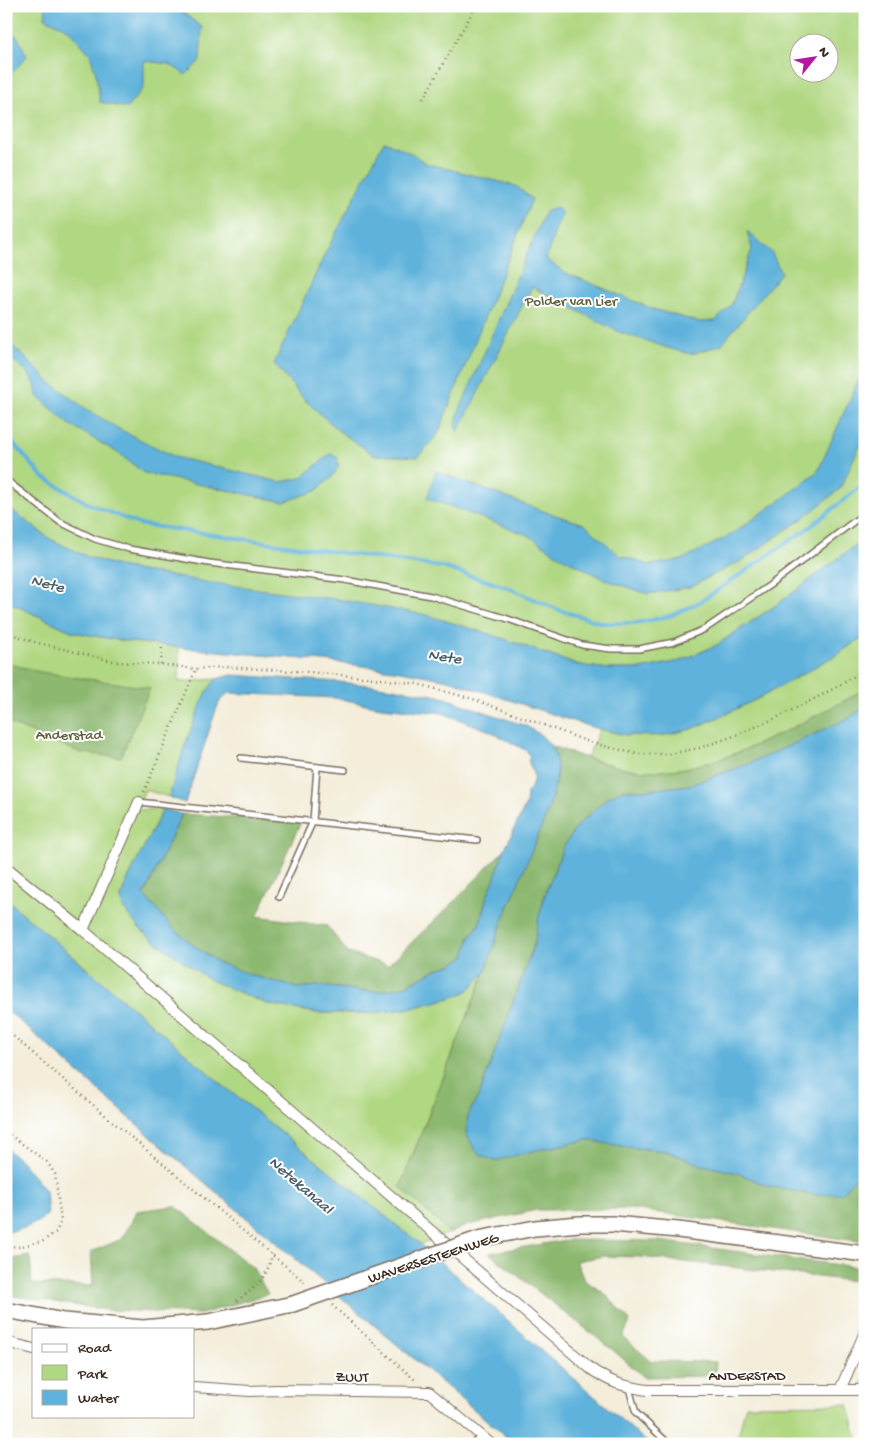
<svg xmlns="http://www.w3.org/2000/svg" width="871" height="1450" font-family="'Gochi Hand',sans-serif">
	<style>
		.green { fill: #b0d781; stroke: #768050; fill-rule: evenodd }
		.forest { fill: #8cb86f; stroke: #647146 }
		.water { fill: #5fb2db; stroke: #4d6e7c }
		.lines { fill: none; stroke-linecap: round; stroke-linejoin: round }
		.stream { stroke: #5fb2db; stroke-width: 4 }
		.service-casing { stroke: #7b6e5f; stroke-width: 8 }
		.minor-casing { stroke: #7b6e5f; stroke-width: 12 }
		.secondary-casing { stroke: #7b6e5f; stroke-width: 18 }
		.path { stroke: #7b6e5f; stroke-width: 2.5; stroke-dasharray: 1 4; stroke-linecap: butt }
		.service { stroke: #fff; stroke-width: 5 }
		.minor { stroke: #fff; stroke-width: 10 }
		.secondary { stroke: #fff; stroke-width: 15 }
		.secondary-bridge-casing { stroke: #7b6e5f; stroke-width: 18; stroke-linecap: butt }
		.secondary-bridge { stroke: #fff; stroke-width: 15 }
		.labels { text-anchor: middle; stroke-width: 4; stroke-linejoin: round; paint-order: stroke }
		.park-label { font-size: 15px; fill: #5e5e3c; stroke: #fff }
		.street-label { font-size: 15px; fill: #3b2a1e; stroke: #fff }
		.water-label { font-size: 16px; font-style: italic; fill: #49606a; stroke: #fff }
	</style>
	<rect width="100%" height="100%" fill="#fff"/>
	<filter id="ink" filterUnits="userSpaceOnUse"><feTurbulence type="fractalNoise" baseFrequency=".02" numOctaves="2"/><feDisplacementMap in="SourceGraphic" scale="10" xChannelSelector="R" yChannelSelector="G"/><feConvolveMatrix kernelMatrix="1 2 1 2 8 2 1 2 1" color-interpolation-filters="sRGB"/></filter>
	<filter id="wash" filterUnits="userSpaceOnUse"><feTurbulence type="fractalNoise" baseFrequency=".0096" numOctaves="4" result="noise"/><feDisplacementMap in="SourceGraphic" scale="20" xChannelSelector="R" yChannelSelector="G"/><feGaussianBlur stdDeviation="1.12" result="paint"/><feColorMatrix in="noise" values="0 0 0 0 0 0 0 0 0 0 0 0 0 0 0 0 0 1.4 0 .05"/><feComposite in="paint" operator="in"/></filter>
	<g filter="url(#wash)">
		<rect width="100%" height="100%" fill="#f3edd9"/>
		<g class="green">
			<path d="M6,6H865V538L782,601L715,646L680,661L641,669H609L577,665L499,637L124,568L88,557L50,539L6,506ZM798,42H828V72H798Z"/>
			<path d="M6,601L73,632L123,641L179,647V682L217,679L206,693L186,743L169,797L145,790L136,810L163,809L125,885L121,898L123,908L139,928L156,942L210,980L267,1004L317,1013H373L412,1008L457,996L469,990L485,972L400,1187L450,1233L420,1244L226,1088L6,899Z"/>
			<path d="M865,635V688C845,702 823,712 802,723C752,748 692,777 635,770C619,768 603,762 587,758L600,729L626,735L692,729L728,713L765,695L841,652Z"/>
			<path d="M848,1404L859,1444H736L746,1405Z"/>
		</g>
		<g class="forest">
			<path d="M6,663L40,672L150,688L121,757L81,753L6,722Z"/>
			<path d="M865,688V707L849,718L791,745L748,764L690,785L646,790H623L586,817L577,826L563,848L546,892L538,920L535,942L480,1093L468,1115L541,1149L587,1140L626,1147L666,1151L702,1165L738,1173L768,1186L857,1176L865,1159V1242L632,1209L537,1210L468,1225L450,1233L400,1187L485,972L501,925L546,816L554,790L557,773L556,758L551,746C578,755 607,766 635,770C693,777 752,748 802,723C823,712 845,702 865,688Z"/>
			<path d="M182,814L301,822L257,916L327,926L348,953L388,965L453,903L504,850L494,880L487,896L479,925L470,937L465,956L451,965L435,970L403,987L374,992L319,986L298,988L254,976L219,963L193,945L171,926L144,895Z"/>
			<path d="M175,1206L253,1268L268,1294L201,1314L108,1310L6,1295V1260L30,1256L32,1284L93,1286L91,1252L122,1239L137,1211Z"/>
			<path d="M567,1240L659,1241L806,1261L857,1267L854,1281L640,1257L605,1256L576,1261L584,1280L604,1293L630,1321L623,1337L651,1361L716,1362L715,1376L644,1377L614,1351L489,1253Z"/>
		</g>
		<g class="water">
			<path d="M46,6H174L202,27L200,61L186,75L169,64L144,61V87L127,108L100,102L96,74L90,54L68,29L45,18Z"/>
			<path d="M6,35L17,36L27,56L6,80Z"/>
			<path d="M384,141L413,154L425,163L516,186L532,199L438,434L418,457L374,455L339,431L304,399L274,364L324,256Z"/>
			<path d="M557,207L562,214L555,231L546,259L564,272L653,309L699,322L715,321L732,304L752,249L747,231L772,253L781,273L721,345L691,354L671,349L619,332L532,287L458,432L456,426L458,414L545,212Z"/>
			<path d="M6,339L51,383L82,406L117,428L175,457L280,482L301,478L330,454L337,457L339,466L332,477L316,491L284,502L144,473L118,453L69,424L37,396L35,384L27,372L6,354Z"/>
			<path d="M865,365V448L861,443L840,489L803,518L743,560L690,587L648,594L609,581L563,558L528,535L427,498L436,471L540,510L584,524L619,555L650,565L681,560L729,536L786,496L818,471Z"/>
			<path d="M6,506L50,539L88,557L124,568L206,582L342,600L427,615L499,637L577,665L609,669H641L680,661L715,646L782,601L865,538V635L841,652L765,695L728,713L692,729L661,736L626,735L591,727L448,680L401,671L324,661L185,648L123,641L73,632L6,601Z"/>
			<path d="M232,675L339,682L387,687L439,696L526,726L541,735L551,746L556,758L557,773L554,790L546,816L501,925L485,972L469,990L457,996L412,1008L373,1013H317L267,1004L210,980L156,942L139,928L123,908L121,898L125,885L163,809L182,814L144,895L171,926L193,945L219,963L254,976L298,988L319,986L374,992L403,987L435,970L451,965L465,956L470,937L479,925L487,896L494,880L504,850L526,804L527,793L531,788L534,776L528,760L530,758L527,751L490,731L442,713L381,707L335,698L229,693L221,699L216,710L185,803L169,797C176,774 200,691 217,679C221,677 228,676 232,675Z"/>
			<path d="M865,707V1159L857,1176L842,1193L816,1195L768,1186L738,1173L702,1165L666,1151L626,1147L587,1140L541,1149L494,1161L483,1156L475,1150L466,1133L468,1115L480,1093L535,942L538,920L546,892L563,848L577,826L607,798L623,790H646L690,785L748,764L791,745L849,718Z"/>
			<path d="M6,899L226,1088L420,1244L649,1444H515L166,1150L6,1009Z"/>
			<path d="M6,1148L22,1162L46,1191L48,1214C35,1225 24,1230 6,1232Z"/>
		</g>
		<g class="lines">
			<g class="stream">
				<path d="M6,435L43,477L87,503L138,524L442,567L506,587L559,610L602,623H637L670,616L700,602L810,527L865,483"/>
				<path d="M864,1383L865,1381"/>
			</g>
		</g>
	</g>
	<g filter="url(#ink)">
		<g class="lines">
			<g class="service-casing">
				<g id="service">
					<path d="M6,479L11,484L60,522L95,539L129,549L209,563L345,580L431,596L505,618L582,645L611,649H639L674,642L705,629L770,585L865,513"/>
					<path d="M241,758L345,770"/>
					<path d="M139,802L477,840"/>
					<path d="M279,897L313,821L317,767"/>
					<path d="M629,1388L636,1413L669,1444"/>
					<path d="M472,1444L481,1436"/>
				</g>
			</g>
			<g class="minor-casing">
				<g id="minor">
					<path d="M6,867L83,930L591,1369C611,1383 622,1386 647,1390H865"/>
					<path d="M83,930L139,802"/>
					<path d="M6,1342L34,1349"/>
					<path d="M194,1387L250,1391L277,1390L429,1392L491,1444"/>
					<path d="M840,1390L865,1332"/>
				</g>
			</g>
			<g class="secondary-casing">
				<g id="secondary">
					<path d="M478,1239L535,1228L579,1224H613L678,1230L865,1254"/>
					<path d="M6,1310L64,1321L143,1328L208,1322L293,1304"/>
				</g>
			</g>
			<g class="path">
				<path d="M423,99L476,6"/>
				<path d="M6,632L34,642L117,662L158,664L196,669L225,667L309,672L373,678L418,684L473,699L592,743L637,754H669L699,748L734,736L776,718L818,697L842,684L865,669"/>
				<path d="M161,664L162,646"/>
				<path d="M144,792L196,669"/>
				<path d="M6,1030L113,1122L307,1284"/>
				<path d="M6,1132L47,1162L55,1174L61,1221L56,1232L43,1241L18,1247L6,1245"/>
				<path d="M237,1301C256,1286 267,1280 272,1254"/>
				<path d="M332,1305L415,1380"/>
			</g>
			<use href="#service" class="service"/>
			<use href="#minor" class="minor"/>
			<use href="#secondary" class="secondary"/>
			<g class="secondary-bridge-casing">
				<path id="secondary-bridge" d="M293,1304L478,1239"/>
			</g>
			<use href="#secondary-bridge" class="secondary-bridge"/>
		</g>
	</g>
	<g class="labels">
		<g class="park-label">
			<text x="571" y="305">Polder van Lier</text>
			<text x="69" y="739">Anderstad</text>
		</g>
		<g class="street-label">
			<text transform="translate(433 1257) rotate(-18)" y="5">WAVERSESTEENWEG</text>
			<text x="747" y="1380">ANDERSTAD</text>
			<text transform="translate(352 1376) rotate(1)" y="5">ZUUT</text>
		</g>
		<g class="water-label">
			<text transform="translate(48 582) rotate(15)" y="6">Nete</text>
			<text transform="translate(445 655) rotate(9)" y="6">Nete</text>
			<text transform="translate(302 1184) rotate(41)" y="6">Netekanaal</text>
		</g>
	</g>
	<rect width="871" height="1450" fill="none" stroke="#fff" stroke-width="25"/>
	<rect x="32" y="1328" width="162" height="90" fill="#ffffff" stroke="#b1aaa5"/>
	<rect x="42" y="1344" width="25" height="8" fill="#ffffff" stroke="#b1aaa5"/>
	<text x="78" y="1352" font-size="15" fill="#3b2a1e">Road</text>
	<rect x="42" y="1365" width="25" height="15" fill="#b0d781" stroke="#b1aaa5"/>
	<text x="78" y="1378" font-size="15" fill="#3b2a1e">Park</text>
	<rect x="42" y="1390" width="25" height="15" fill="#5fb2db" stroke="#b1aaa5"/>
	<text x="78" y="1402" font-size="15" fill="#3b2a1e">Water</text>
	<g transform="translate(814 58) rotate(60)"><circle r="24" fill="#ffffff" stroke="#b1aaa5"/>
	<path d="M0-4L9 19L0 12L-9 19Z" fill="#b5179e"/>
	<text y="-8" font-size="14" font-weight="bold" text-anchor="middle" fill="#3b2a1e">N</text>
	</g>
</svg>
